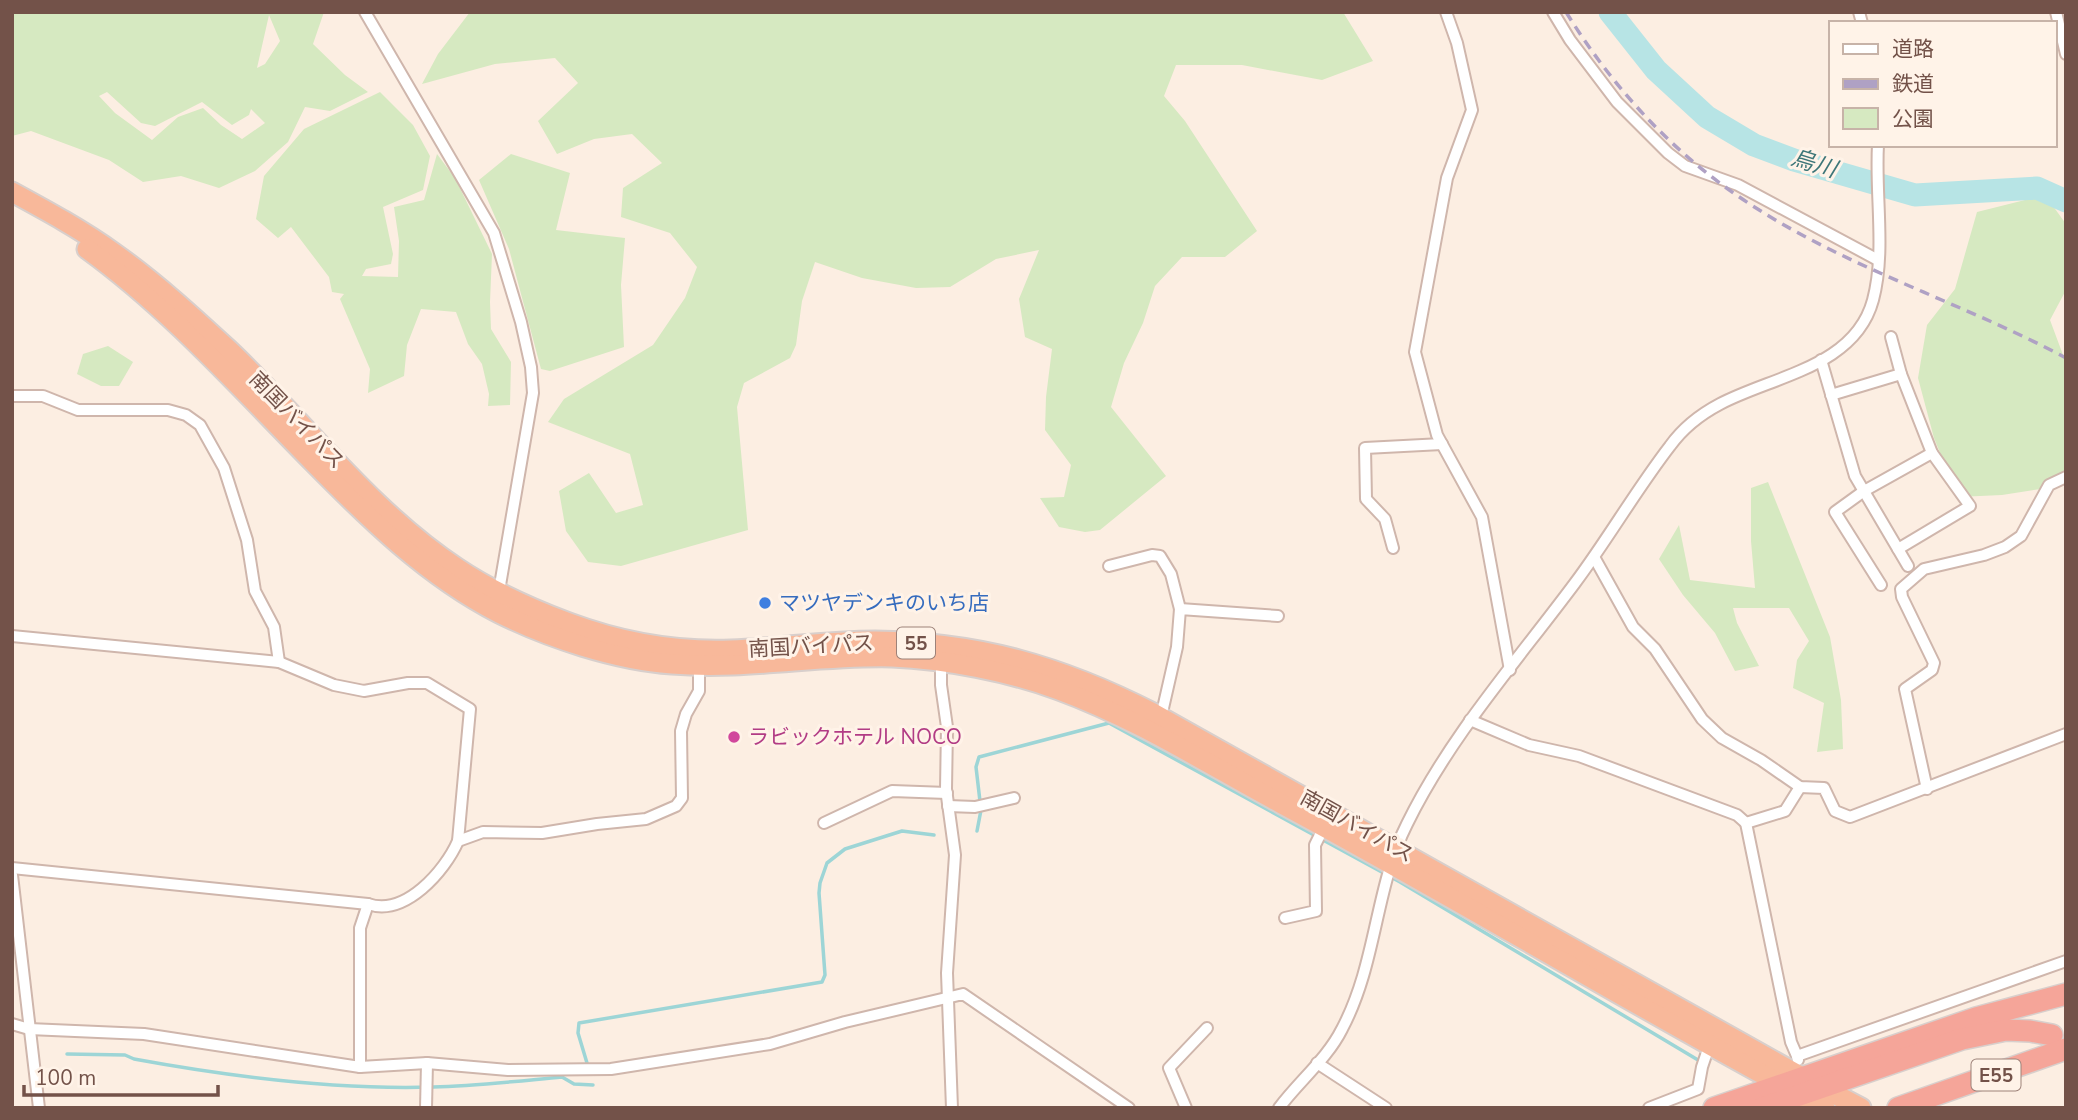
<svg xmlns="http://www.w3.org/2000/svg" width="2078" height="1120" font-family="'Nunito Sans','Noto Sans JP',sans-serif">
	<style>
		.green { fill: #d6e9c1; fill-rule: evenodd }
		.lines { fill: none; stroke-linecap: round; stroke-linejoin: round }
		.stream { stroke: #9dd5d6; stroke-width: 3.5 }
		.river { stroke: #b7e4e5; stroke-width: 23 }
		.minor-casing { stroke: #cfb6ac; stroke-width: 14 }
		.trunk-casing { stroke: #d8cfcc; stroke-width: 23 }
		.motorway-casing { stroke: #d8cfcc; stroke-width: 24 }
		.minor { stroke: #fff; stroke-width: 10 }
		.trunk { stroke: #f8b89a; stroke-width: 19 }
		.motorway { stroke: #f5a599; stroke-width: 21 }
		.rail { stroke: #afa1c4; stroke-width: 3.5; stroke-dasharray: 10 7; stroke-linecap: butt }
		.shop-dot { fill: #3f7fe0; stroke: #fff3e8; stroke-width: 2.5 }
		.hotel-dot { fill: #d1479c; stroke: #fff3e8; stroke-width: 2.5 }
		.labels { text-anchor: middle; stroke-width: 6; stroke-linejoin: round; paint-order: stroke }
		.shield { fill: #fff3e8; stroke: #9d8279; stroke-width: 2 }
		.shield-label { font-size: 19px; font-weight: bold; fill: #735249 }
		.street-label { font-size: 21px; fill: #735249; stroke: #fff3e8 }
		.shop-label { font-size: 21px; fill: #366cbe; stroke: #fff3e8; text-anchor: start }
		.hotel-label { font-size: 21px; fill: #b23c85; stroke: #fff3e8; text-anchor: start }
		.water-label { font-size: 23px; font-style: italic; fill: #3d7678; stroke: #fff3e8 }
	</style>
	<rect width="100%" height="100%" fill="#fceee2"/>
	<g class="green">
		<path d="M12,12H324L313,44L345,75L368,92L330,111L305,107L288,142L255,171L219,188L181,176L143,182L109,160L31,131L12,136ZM269,15L280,41L265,64L257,68ZM107,92L141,123L155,126L202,102L232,125L249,115L251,109L265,123L242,139L221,125L203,108L178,117L152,140L115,113L99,96Z"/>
		<path d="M470,12H1343L1373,61L1322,80L1242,65H1176L1164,96L1185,121L1257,231L1225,257H1182L1155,286L1143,323L1124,363L1111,407L1166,476L1100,530L1085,532L1059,527L1040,498L1064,497L1071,465L1045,430L1046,397L1052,349L1025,337L1019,299L1039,250L996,259L950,287L916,288L862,278L815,262L802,301L796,345L790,358L744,383L737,407L748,530L621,566L588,562L566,531L559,491L589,473L616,513L643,505L630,454L548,422L564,399L653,345L685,298L697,267L670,233L621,217L623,188L662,163L632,134L594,139L557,154L538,121L578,83L555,58L495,64L422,84L438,54Z"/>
		<path d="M380,92L413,125L430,156L423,190L383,207L393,254L391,264L366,269L362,276L398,277L399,241L394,207L424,200L437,154L455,178L492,254L490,302L491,329L511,362L510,405L488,406L489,394L482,364L468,344L456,312L421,309L407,345L404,376L368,393L370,369L340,299L344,294L332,292L329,277L291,227L278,238L256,219L264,176L304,129Z"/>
		<path d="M511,154L570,173L556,230L625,238L621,285L624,347L550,371L541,369L509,249L479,180Z"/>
		<path d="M2045,195L2066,224V290L2050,320L2066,363V480L2060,486L2002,495L1958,497L1934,438L1918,378L1927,325L1955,289L1977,212Z"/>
		<path d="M108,346L133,362L119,386H101L77,374L83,354Z"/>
		<path d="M1768,482L1830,637L1841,700L1843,749L1817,752L1824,703L1793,688L1797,660L1809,641L1789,608H1733L1737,623L1759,666L1735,671L1715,633L1683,595L1659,559L1679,525L1690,580L1755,588L1751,541V488Z"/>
	</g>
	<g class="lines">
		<g class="stream">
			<path d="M977,831L981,810L976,767L979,757L1109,723L1400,882L1698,1060"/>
			<path d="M67,1054L125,1055L134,1059C232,1077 333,1090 433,1087C476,1086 519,1081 562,1077L574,1084L593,1085"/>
			<path d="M587,1063L578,1033L579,1023L822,982L825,975L819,893L820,883L827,863L845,849L902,831L934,835"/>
		</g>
		<path class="river" d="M1610,12L1656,70L1707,117L1754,145L1794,160L1915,195L2037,188L2066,201"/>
		<g class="minor-casing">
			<g id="minor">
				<path d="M365,12L494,233L521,322L531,367L533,393L499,591"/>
				<path d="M1446,12L1457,43L1472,110L1447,178L1415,352L1437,435L1482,517L1510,670"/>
				<path d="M1553,12L1570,40L1617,102L1668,153L1685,166L1738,185L1878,260"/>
				<path d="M1859,12L1862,23"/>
				<path d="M2056,12L2066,54"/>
				<path d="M1891,337L1901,374L1932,453"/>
				<path d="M1821,360L1855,476L1908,566"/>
				<path d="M1831,395L1901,374"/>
				<path d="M12,396H43L78,410H168L186,415L200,425L224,468L247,540L255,591L274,627L279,662"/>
				<path d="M1393,548L1385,519L1366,499L1365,448L1442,444"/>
				<path d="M1594,557L1633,627L1655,649L1702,719L1722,738L1761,760L1800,787L1824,788L1835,811L1850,817L2066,734"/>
				<path d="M1109,566L1152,555L1160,556L1171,574L1180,609"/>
				<path d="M1881,585L1835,512L1864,491L1932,453L1970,506L1898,549"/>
				<path d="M12,636L279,662L334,685L364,691L408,683H427L470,709L458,841C445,871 405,917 368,904L12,868"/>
				<path d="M941,661V685L947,727L946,789L955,855L947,973L952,1108"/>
				<path d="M1161,717L1177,647L1180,609L1278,616"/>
				<path d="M1470,720L1529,745L1579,756L1737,815L1746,823"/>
				<path d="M1927,789L1905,689L1932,670L1934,663L1902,597L1901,589L1924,569L1984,555L2005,547L2021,536L2049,485L2066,477"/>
				<path d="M948,806L975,807L1014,798"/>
				<path d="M824,823L892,791L947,793"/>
				<path d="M458,841L483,832L542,833L597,824L646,819L676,806L682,798L681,731L686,714L699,691V661"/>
				<path d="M12,875L39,1108"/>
				<path d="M1285,918L1316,911L1315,845L1324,827"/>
				<path d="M12,1024L29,1029L144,1034L360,1067L427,1063L508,1070L611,1069L770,1044L845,1022L963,994L1129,1108"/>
				<path d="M1797,1056L1791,1042L1746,823L1785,811L1800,787"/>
				<path d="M1798,1060L1797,1056L2066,961"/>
				<path d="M1317,1063L1386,1108"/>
				<path d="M360,1067V928L368,904"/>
				<path d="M426,1108L427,1063"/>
				<path d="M1186,1108L1169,1068L1207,1028"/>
				<path d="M1279,1108C1299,1081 1327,1059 1342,1029C1377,963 1375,887 1407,824C1450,736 1517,661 1575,583C1608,539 1636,490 1670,446C1683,428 1701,414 1720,404C1773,376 1855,367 1873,300C1886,251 1875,196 1878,145"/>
				<path d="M1649,1108L1698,1089L1702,1067L1709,1046"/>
			</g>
		</g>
		<g class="trunk-casing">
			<g id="trunk">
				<path d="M12,192C47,211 82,230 114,253C155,282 192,316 229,350C305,422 369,510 457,568C491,591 532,609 569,623C620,642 676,652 731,650C779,648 827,641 875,641C978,642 1061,666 1153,713L1802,1077L1861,1108"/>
				<path d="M87,249C171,310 240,388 313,462C369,519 427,576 499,613C549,638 616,660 672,664C746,670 819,655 892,657C944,659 1011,672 1059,690C1138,719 1209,765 1282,804C1465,902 1642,1011 1825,1108"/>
			</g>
		</g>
		<g class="motorway-casing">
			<g id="motorway">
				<path d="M1714,1108L1976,1018L2066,994"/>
				<path d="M1762,1108L1962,1039L2006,1030L2030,1031L2052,1035"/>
				<path d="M1898,1108L2066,1049"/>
			</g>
		</g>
		<use href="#minor" class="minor"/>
		<use href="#trunk" class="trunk"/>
		<use href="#motorway" class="motorway"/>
		<path class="rail" d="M1566,12C1615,91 1677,158 1756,208C1853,270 1965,304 2066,358"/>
	</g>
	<circle class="shop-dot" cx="765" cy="603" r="7"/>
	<circle class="hotel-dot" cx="734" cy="737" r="7"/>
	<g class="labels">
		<g class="shield">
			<rect x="897" y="627.5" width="38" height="31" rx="5"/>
			<rect x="1971.5" y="1059.5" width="49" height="31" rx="5"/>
		</g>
		<g class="shield-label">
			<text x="916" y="650">55</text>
			<text x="1996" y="1082">E55</text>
		</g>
		<g class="street-label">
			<text transform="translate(297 420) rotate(46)" y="7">南国バイパス</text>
			<text transform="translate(811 646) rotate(-3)" y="7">南国バイパス</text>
			<text transform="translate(1357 826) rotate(29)" y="7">南国バイパス</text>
		</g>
		<g class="shop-label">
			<text x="779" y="610">マツヤデンキのいち店</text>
		</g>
		<g class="hotel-label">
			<text x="748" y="744">ラビックホテル NOCO</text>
		</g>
		<g class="water-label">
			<text transform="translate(1814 163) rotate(17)" y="8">烏川</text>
		</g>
	</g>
	<rect width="2078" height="1120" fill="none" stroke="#735249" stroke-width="28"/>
	<rect x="1829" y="21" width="228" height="126" fill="#fff3e8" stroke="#c7b3a8" stroke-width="2"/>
	<rect x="1843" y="44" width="35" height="10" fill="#ffffff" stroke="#c7b3a8" stroke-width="2"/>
	<text x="1892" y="56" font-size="21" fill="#735249">道路</text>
	<rect x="1843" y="79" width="35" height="10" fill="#afa1c4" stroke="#c7b3a8" stroke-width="2"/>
	<text x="1892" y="91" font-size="21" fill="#735249">鉄道</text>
	<rect x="1843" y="108" width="35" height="21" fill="#d6e9c1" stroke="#c7b3a8" stroke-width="2"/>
	<text x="1892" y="126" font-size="21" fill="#735249">公園</text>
	<path d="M24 1085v10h194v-10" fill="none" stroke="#735249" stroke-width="3.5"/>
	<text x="35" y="1085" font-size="21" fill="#735249" stroke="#fff3e8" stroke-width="5" paint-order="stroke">100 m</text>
</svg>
